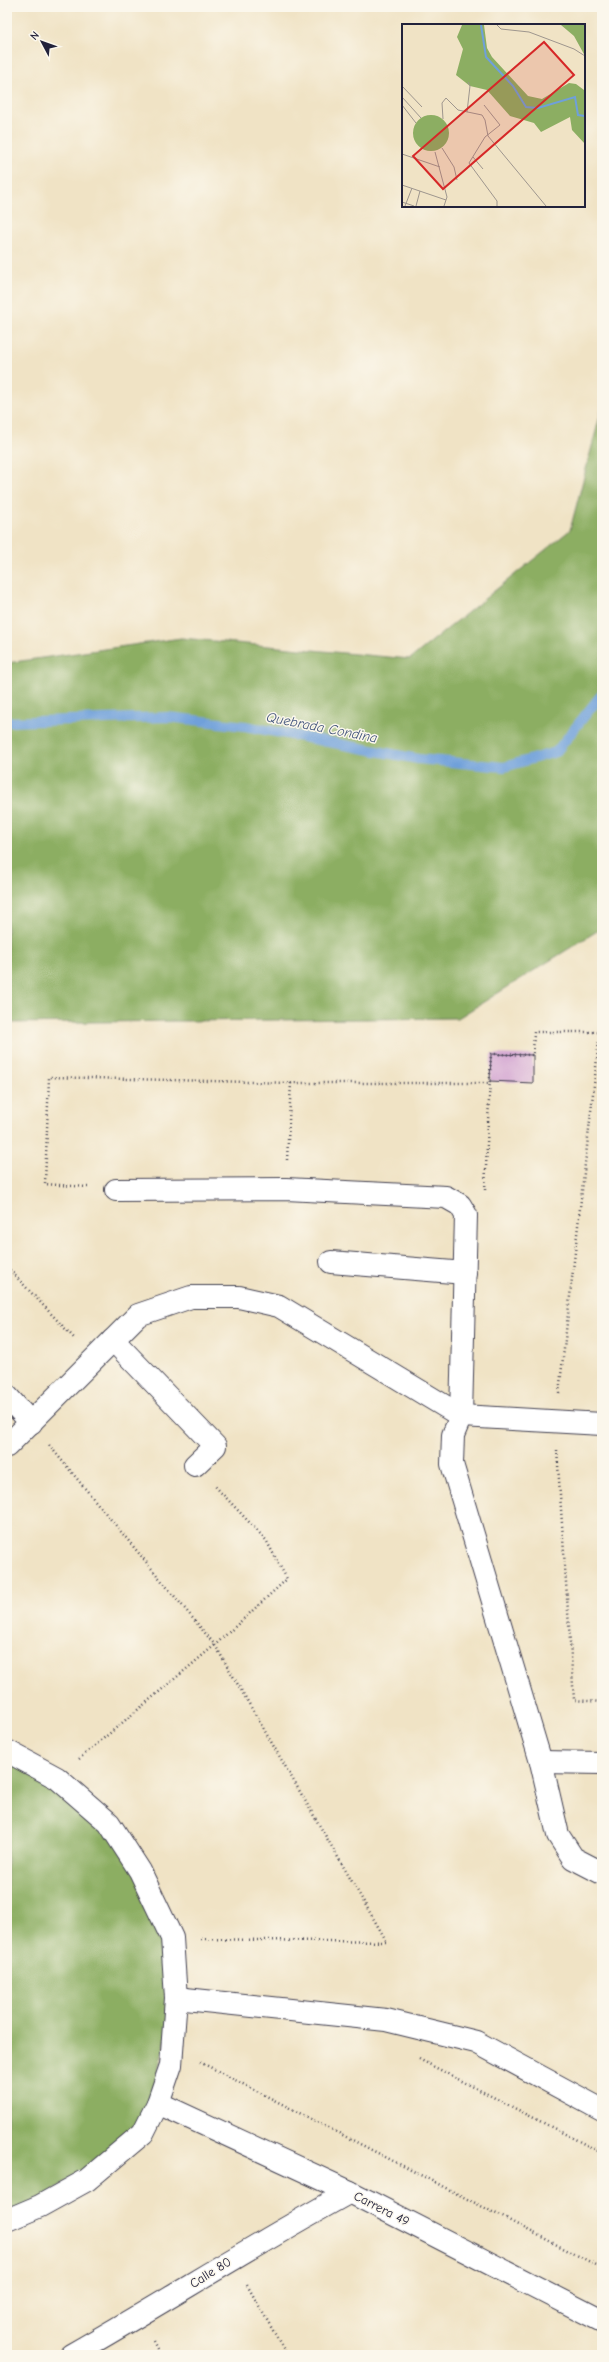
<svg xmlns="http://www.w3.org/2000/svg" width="609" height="2362" font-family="'Comic Neue',sans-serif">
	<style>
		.forest { fill: #8cae62; stroke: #57684e }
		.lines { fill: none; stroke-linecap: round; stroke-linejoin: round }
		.stream { stroke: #6fa0da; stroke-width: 10 }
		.building { fill: #cf9ccf }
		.minor-casing { stroke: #413f50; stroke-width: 24 }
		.major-casing { stroke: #413f50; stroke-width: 24 }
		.path { stroke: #413f50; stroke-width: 2.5; stroke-dasharray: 1 3; stroke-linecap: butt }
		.minor { stroke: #fff; stroke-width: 22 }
		.major { stroke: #fff; stroke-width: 22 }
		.labels { text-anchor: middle; stroke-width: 3; stroke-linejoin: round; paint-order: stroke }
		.street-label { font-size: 13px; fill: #22223b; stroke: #fbf7ec }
		.water-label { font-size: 14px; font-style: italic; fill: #41547b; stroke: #fbf7ec }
		.inset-river { fill: none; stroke: #6fa0da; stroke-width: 2 }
		.inset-road { fill: none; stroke: #9e968e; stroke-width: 1 }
		.view { fill: #d62828; fill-opacity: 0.15; stroke: #d62828; stroke-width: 2 }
		.inset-edge { fill: none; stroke: #22223b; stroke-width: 2 }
	</style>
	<rect width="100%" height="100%" fill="#fbf7ec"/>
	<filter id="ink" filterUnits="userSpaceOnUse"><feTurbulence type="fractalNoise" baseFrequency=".025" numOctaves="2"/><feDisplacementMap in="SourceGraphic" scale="8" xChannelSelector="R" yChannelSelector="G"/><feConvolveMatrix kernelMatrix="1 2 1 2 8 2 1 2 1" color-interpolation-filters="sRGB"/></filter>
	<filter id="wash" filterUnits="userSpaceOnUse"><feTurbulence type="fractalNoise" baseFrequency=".012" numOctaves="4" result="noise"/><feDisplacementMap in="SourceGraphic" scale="16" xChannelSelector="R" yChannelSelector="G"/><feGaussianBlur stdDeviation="0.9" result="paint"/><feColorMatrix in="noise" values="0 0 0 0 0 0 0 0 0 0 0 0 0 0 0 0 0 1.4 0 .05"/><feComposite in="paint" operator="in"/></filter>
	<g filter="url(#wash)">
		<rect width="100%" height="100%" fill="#f0e3c5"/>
		<g class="forest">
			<path d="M602,408V928L458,1018L7,1023V663L181,638L410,659L570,530Z"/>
			<path d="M7,1751L109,1823L172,1938L176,1998L143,2133L7,2220Z"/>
		</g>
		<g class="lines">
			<path class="stream" d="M7,722L168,717L245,726L418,759L504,767L556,752L602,694"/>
		</g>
		<g id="blocks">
			<path class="building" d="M491,1054L533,1055V1083L490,1081Z"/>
		</g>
	</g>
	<g filter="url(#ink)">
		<use href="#blocks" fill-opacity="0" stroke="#413f50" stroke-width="1"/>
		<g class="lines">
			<g class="minor-casing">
				<g id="minor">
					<path d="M116,1190L286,1189L446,1197L460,1205L466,1215L461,1416L453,1435L452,1464L541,1762L558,1835L573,1858L602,1873"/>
					<path d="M331,1262L465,1273"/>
					<path d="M113,1340L215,1446L195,1465"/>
					<path d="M7,1396L31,1423"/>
					<path d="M7,1446L138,1315L191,1297H239L279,1306L461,1416L602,1424"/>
					<path d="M541,1762L602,1763"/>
					<path d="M176,1998L386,2020L476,2042L602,2110"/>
					<path d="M71,2355C164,2302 255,2244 350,2192"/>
				</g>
			</g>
			<g class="major-casing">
				<g id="major">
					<path d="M7,1751L57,1778L109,1823L140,1871L172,1938L176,1998L171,2065L158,2103L143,2133L87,2180L40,2206L7,2220"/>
					<path d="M158,2103L350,2192L602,2321"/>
				</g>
			</g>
			<g class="path">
				<path d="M287,1160L291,1083"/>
				<path d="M88,1187L45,1184L49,1077L291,1083H490"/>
				<path d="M485,1190L491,1054L533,1055L534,1032H602"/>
				<path d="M7,1267L74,1338"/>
				<path d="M559,1393L600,1032"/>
				<path d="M49,1445L215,1645L387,1942"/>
				<path d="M557,1450L574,1700L602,1702"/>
				<path d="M79,1759L215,1645L287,1579L266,1540L214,1485"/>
				<path d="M201,1939L386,1942"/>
				<path d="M419,2059L602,2153"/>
				<path d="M200,2062L602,2268"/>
				<path d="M247,2285L287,2355"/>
				<path d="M153,2341L160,2355"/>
			</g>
			<use href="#minor" class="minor"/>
			<use href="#major" class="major"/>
		</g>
	</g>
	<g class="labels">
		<g class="street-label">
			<text transform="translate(382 2208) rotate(27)" y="5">Carrera 49</text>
			<text transform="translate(210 2272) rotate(-32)" y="5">Calle 80</text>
		</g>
		<g class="water-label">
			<text transform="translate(322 727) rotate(11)" y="5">Quebrada Condina</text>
		</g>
	</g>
	<g transform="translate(402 24)">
		<rect width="183" height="183" fill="#f0e3c5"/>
		<path d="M60,1H82L85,24L90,33L126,72L140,75L167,59L174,60L182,66L183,120L170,106L168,93L139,108L132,99L108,92L85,66L68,62L54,51L61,25L55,13ZM159,1H183V32L172,12ZM11 109a18 18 0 1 1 36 0a18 18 0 1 1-36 0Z" fill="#8cae62"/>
		<path class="inset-river" d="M79,1L84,33L111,62L124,83L136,84L173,73L176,91L183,92"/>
		<path class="inset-road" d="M95,1L99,5L127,8L172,25L183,32M0,62L20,83M0,73L19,94M0,81L14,99M82,81L98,101L83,113L67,139L95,177V182M65,88L68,62L66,58M41,95L40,79L44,74L56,86L80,91L83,96L86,112L144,182M40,124L52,143L55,156M33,128L45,173L42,182M0,130L38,143M71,133L81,145M0,161L44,176M0,178L12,182M3,182L10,164M14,182L18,167"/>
		<path class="view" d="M142,18L172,51L41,165L11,132Z"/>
		<rect width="183" height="183" class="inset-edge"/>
	</g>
	<rect width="609" height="2362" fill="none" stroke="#fbf7ec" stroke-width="24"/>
	<g transform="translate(42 42) rotate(311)" stroke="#fbf7ec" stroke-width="3" paint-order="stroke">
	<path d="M0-3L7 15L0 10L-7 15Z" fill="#22223b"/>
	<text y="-6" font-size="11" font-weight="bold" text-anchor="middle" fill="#22223b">N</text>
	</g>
</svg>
